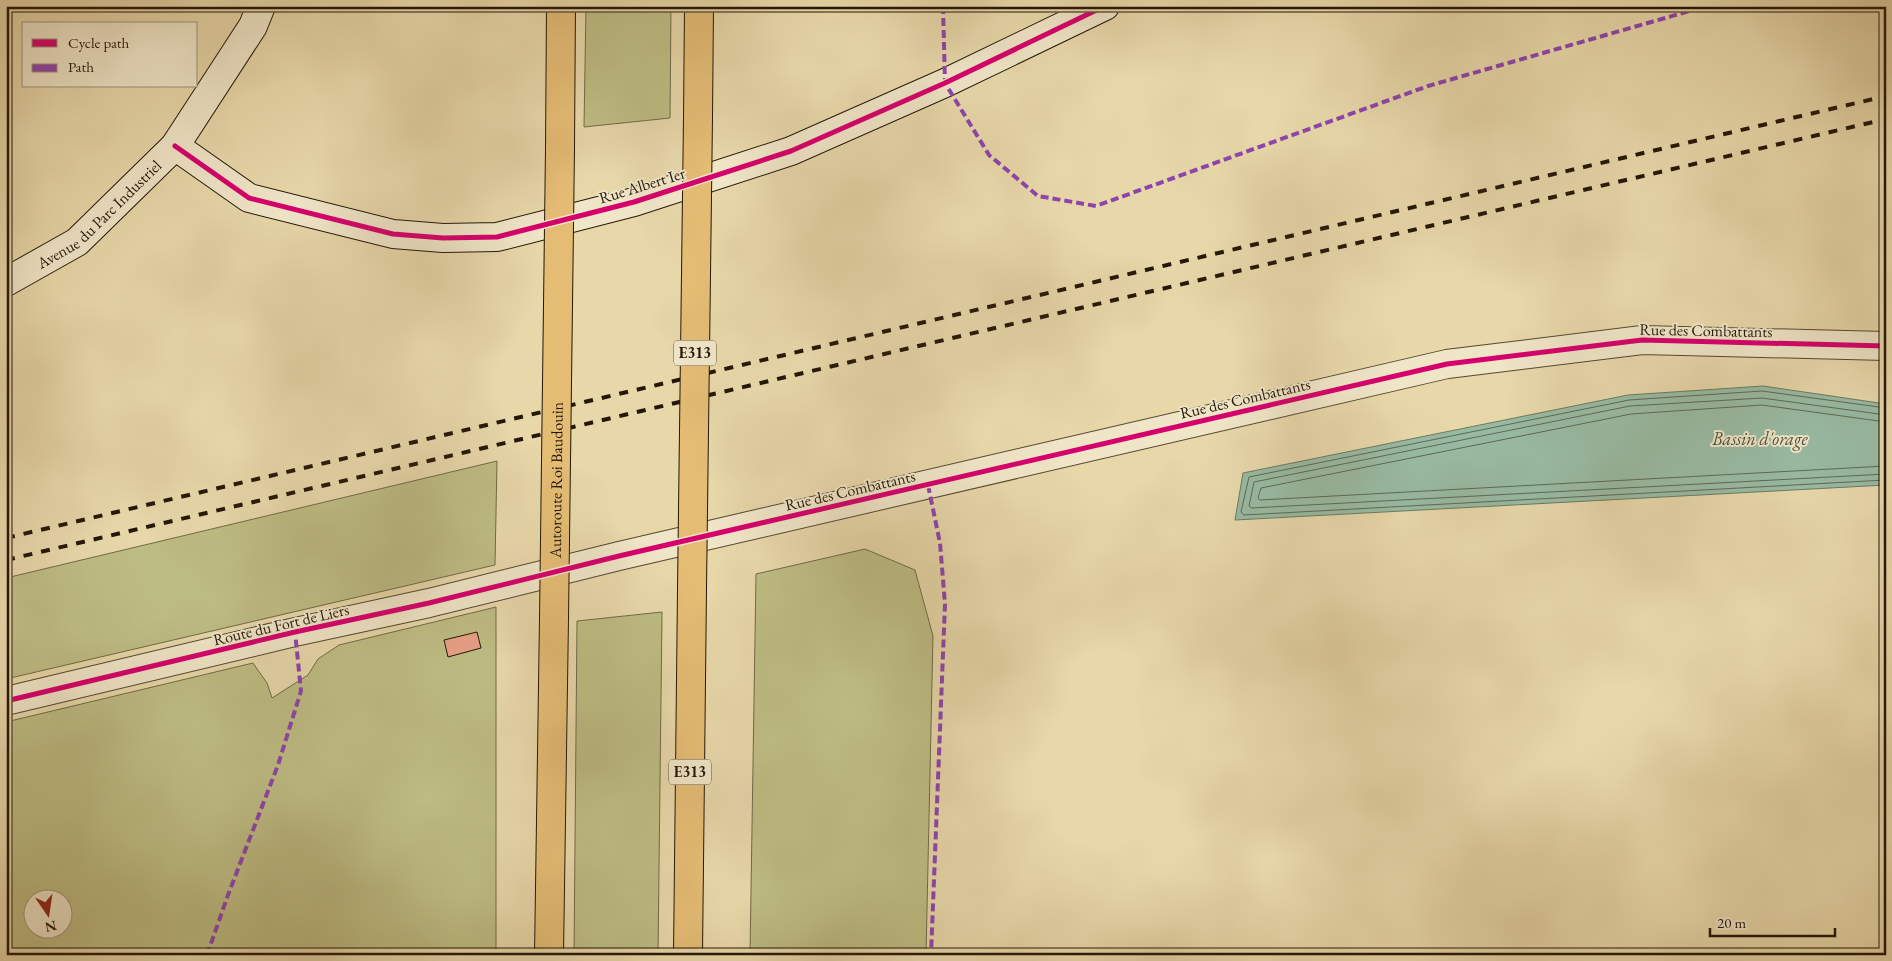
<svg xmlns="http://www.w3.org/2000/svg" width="1892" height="961" font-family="'EB Garamond',serif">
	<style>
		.green { fill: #bdbc83; stroke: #706a46; fill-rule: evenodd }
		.water { fill: #98baa2; stroke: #6a7964 }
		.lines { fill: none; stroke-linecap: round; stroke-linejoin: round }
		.shore { stroke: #5e6855; stroke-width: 1 }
		.building { fill: #e69f86; stroke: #241708 }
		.street-casing { stroke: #554730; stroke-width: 30 }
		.secondary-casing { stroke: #241708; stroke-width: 30 }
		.highway-casing { stroke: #241708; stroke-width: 30 }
		.street { stroke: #efe5c7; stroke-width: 28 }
		.secondary { stroke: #efe5c7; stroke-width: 28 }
		.highway { stroke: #e4bc74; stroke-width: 28 }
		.rail { stroke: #241708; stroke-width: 4; stroke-dasharray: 9 9; stroke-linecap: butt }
		.highway-bridge-casing { stroke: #241708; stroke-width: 30; stroke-linecap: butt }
		.highway-bridge { stroke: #e4bc74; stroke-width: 28 }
		.quiet { stroke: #8e44ad; stroke-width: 4; stroke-dasharray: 8 4; stroke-linecap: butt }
		.cycleway-casing { stroke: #efe5c7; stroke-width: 8 }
		.cycleway { stroke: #d6006c; stroke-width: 5 }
		.labels { text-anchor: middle; stroke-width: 4; stroke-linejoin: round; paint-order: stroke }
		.shield { fill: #efe5c7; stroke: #615541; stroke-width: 1 }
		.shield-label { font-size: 15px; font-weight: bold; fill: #241708 }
		.street-label { font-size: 16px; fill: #241708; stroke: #efe5c7 }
		.water-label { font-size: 18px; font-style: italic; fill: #4d503e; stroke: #efe5c7 }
	</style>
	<rect width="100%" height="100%" fill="#e7d7a9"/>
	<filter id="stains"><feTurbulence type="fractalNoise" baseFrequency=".004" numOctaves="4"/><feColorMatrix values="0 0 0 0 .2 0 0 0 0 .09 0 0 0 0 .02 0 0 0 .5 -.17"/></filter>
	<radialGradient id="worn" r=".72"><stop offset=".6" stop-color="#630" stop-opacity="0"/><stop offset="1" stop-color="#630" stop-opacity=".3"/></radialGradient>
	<g class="green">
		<path d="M586,6H671L670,118L584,127Z"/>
		<path d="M497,461L495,565L6,679V578Z"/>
		<path d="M865,549L915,570L933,636L926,955H750L756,574Z"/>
		<path d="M496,607V955H6V722L253,663L267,683L272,698L308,675L318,659L339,645ZM32,898H62V928H32Z"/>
		<path d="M662,612L658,955H574L577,621Z"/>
	</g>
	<path class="water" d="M1763,386L1886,404V485L1235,520L1243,473L1628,395Z"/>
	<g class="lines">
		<g class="shore">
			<path d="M1886,408L1762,391L1629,400L1249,477L1241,512L1244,515L1886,480"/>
			<path d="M1886,415L1762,398L1630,406L1254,482L1249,506L1252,508L1886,474"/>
			<path d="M1886,422L1762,405L1631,414L1261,488L1258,498L1260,500L1886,466"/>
		</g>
	</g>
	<path class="building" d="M477,632L481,648L448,657L444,640Z"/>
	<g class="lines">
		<g class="street-casing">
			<path id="street" d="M6,701L295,632L429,603L619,556L1447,364L1642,340L1886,346"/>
		</g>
		<g class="secondary-casing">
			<g id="secondary">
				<path d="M175,146L249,198L393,234L443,238L497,237L634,202L791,151L945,83L1105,6"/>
				<path id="s1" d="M6,282L77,242L175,146L253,26L261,6"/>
			</g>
		</g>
		<g class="highway-casing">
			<g id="highway">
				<path d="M698,117L699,6"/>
				<path d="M560,148L561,6"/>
				<path d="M549,955L554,618"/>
				<path d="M688,955L692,589"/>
			</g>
		</g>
		<use href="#street" class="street"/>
		<use href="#secondary" class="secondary"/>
		<use href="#highway" class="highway"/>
		<g class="rail">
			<path d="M6,538L1886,96"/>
			<path d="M6,560L1886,119"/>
		</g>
		<g class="highway-bridge-casing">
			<g id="highway-bridge">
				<path d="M692,589L698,117"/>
				<path id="s2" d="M554,618L560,148"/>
			</g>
		</g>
		<use href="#highway-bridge" class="highway-bridge"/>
		<g class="quiet">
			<path d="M943,6L945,83L989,155L1038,196L1096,206L1428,86L1707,6"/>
			<path d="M928,485L940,543L945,604L931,955"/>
			<path d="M207,955L228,895L278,765L301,691L295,632"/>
		</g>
		<g class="cycleway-casing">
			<g id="cycleway">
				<path d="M175,146L249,198L393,234L443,238L497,237L634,202L791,151L945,83L1105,6"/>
				<path d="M6,701L295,632L429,603L619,556L1447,364L1642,340L1886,346"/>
			</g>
		</g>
		<use href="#cycleway" class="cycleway"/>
	</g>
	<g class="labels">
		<g class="shield">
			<rect x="674" y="340.5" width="42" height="25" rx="4"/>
			<rect x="669" y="759.5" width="42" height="25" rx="4"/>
		</g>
		<g class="shield-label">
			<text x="695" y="358">E313</text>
			<text x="690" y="777">E313</text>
		</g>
		<g class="street-label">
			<text transform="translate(642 185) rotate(-17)" y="6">Rue Albert Ier</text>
			<text dy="6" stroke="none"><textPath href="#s1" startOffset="116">Avenue du Parc Industriel</textPath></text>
			<text transform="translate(1706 330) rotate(1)" y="6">Rue des Combattants</text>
			<text transform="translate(1245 398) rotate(-13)" y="6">Rue des Combattants</text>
			<text dy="6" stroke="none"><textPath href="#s2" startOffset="138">Autoroute Roi Baudouin</textPath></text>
			<text transform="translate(850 490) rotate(-13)" y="6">Rue des Combattants</text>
			<text transform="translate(281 624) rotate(-13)" y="6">Route du Fort de Liers</text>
		</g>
		<g class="water-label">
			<text x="1760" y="445">Bassin d'orage</text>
		</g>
	</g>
	<rect width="1892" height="961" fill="none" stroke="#e7d7a9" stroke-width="25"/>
	<rect x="8" y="8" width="1877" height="946" fill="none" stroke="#241708" stroke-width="2.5"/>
	<rect x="12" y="12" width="1867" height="936" fill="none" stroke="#241708"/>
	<rect x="22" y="22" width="175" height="65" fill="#efe5c7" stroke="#9e937b"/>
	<rect x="32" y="39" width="25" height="8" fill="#d6006c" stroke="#9e937b"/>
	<text x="68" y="48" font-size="15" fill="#241708">Cycle path</text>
	<rect x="32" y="64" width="25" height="8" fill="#8e44ad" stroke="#9e937b"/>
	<text x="68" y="72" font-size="15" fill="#241708">Path</text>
	<g transform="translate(48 914) rotate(167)"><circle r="24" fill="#efe5c7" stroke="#9e937b"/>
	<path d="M0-4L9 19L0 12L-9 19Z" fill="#8f2418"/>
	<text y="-8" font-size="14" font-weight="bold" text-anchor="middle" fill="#241708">N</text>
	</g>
	<path d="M1710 928v8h125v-8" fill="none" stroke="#241708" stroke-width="2.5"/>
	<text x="1717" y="928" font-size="15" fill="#241708" stroke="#efe5c7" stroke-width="4" paint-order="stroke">20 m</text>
	<rect width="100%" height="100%" filter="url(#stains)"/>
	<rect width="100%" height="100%" fill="url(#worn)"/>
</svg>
